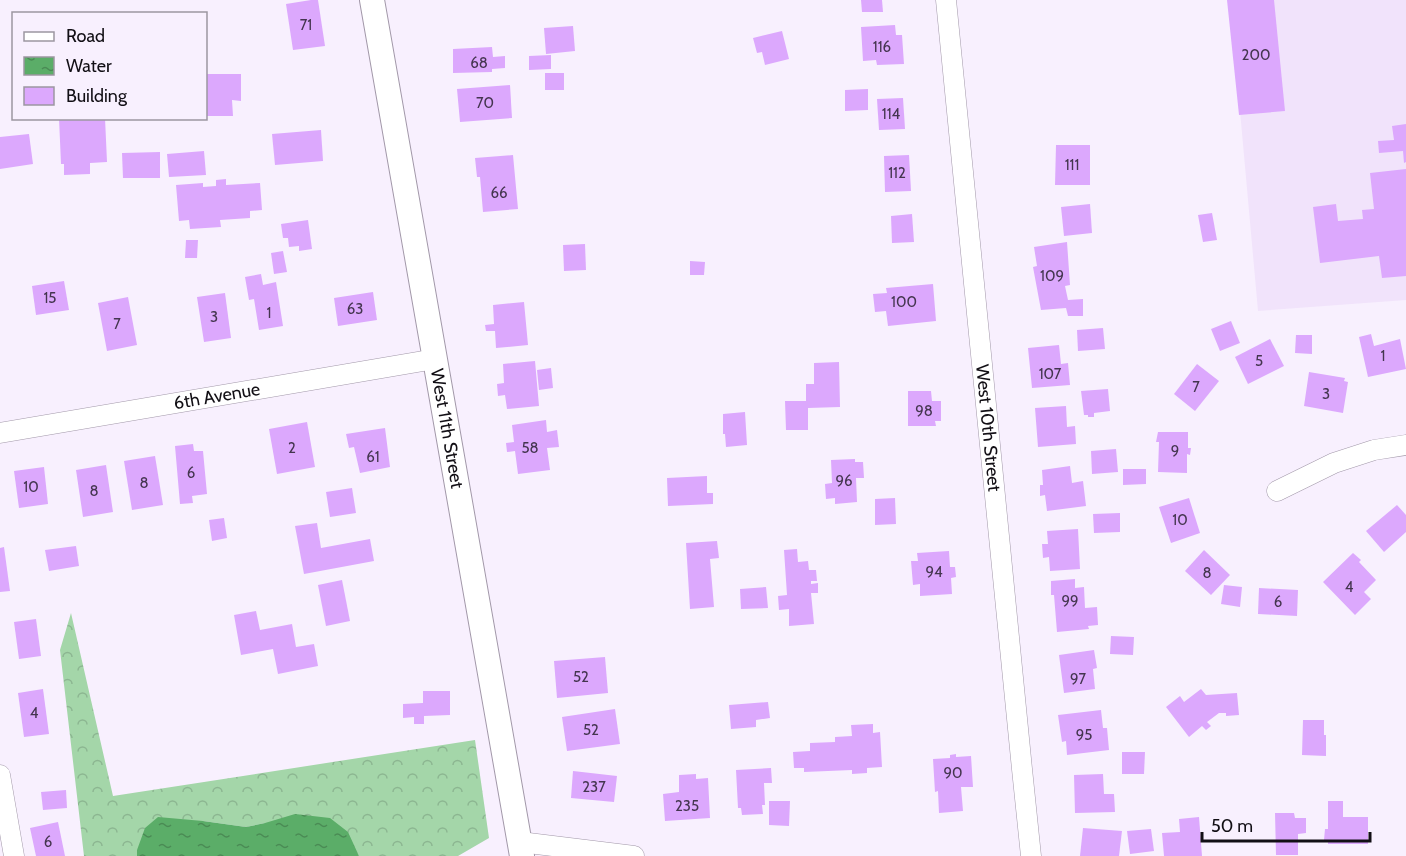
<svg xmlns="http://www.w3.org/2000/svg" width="1406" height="856" font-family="Cabin,sans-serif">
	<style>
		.built { fill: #f1e3fb }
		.forest { fill: url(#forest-crowns) }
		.water { fill: url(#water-ripples) }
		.building { fill: #dca8fd }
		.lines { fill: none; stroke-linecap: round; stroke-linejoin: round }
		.minor-casing { stroke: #a298a9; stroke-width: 21 }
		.tertiary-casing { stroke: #a298a9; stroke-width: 26 }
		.minor { stroke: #fff; stroke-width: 20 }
		.tertiary { stroke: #fff; stroke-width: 24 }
		.labels { text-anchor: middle; stroke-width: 4.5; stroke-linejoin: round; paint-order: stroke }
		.number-label { font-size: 15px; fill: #44354f }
		.street-label { font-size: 18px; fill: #120f15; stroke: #f8f0fe }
	</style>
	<defs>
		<pattern id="forest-crowns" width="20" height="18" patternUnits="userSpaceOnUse" patternTransform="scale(1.5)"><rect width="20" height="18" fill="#a4d6a9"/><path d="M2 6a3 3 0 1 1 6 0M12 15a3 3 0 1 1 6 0" fill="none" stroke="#8cb691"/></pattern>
		<pattern id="water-ripples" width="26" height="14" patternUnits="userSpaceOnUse" patternTransform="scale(1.5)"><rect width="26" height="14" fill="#5bad68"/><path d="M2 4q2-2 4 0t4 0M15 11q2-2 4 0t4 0" fill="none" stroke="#4a8b54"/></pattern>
	</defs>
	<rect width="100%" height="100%" fill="#f8f0fe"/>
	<path class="built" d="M1230,0H1406V300L1258,311Z"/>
	<path class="forest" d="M71,613L113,796L475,740L489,838L458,856H359L356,851L265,823L246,827L203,821L137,850V856H84L60,650Z"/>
	<path class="water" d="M295,814L330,818L348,832L359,856H137V850L145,828L158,817L203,821L246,827L265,823Z"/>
	<g class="building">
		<path d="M311,0H318L325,46L293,50L286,4Z"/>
		<path d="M861,0H882L883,12H862Z"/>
		<path d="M1227,0H1274L1285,111L1239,115Z"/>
		<path d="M895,25L896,35H902L904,64L877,65L876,60L863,61L861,27Z"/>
		<path d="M573,26L575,51L546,54L544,28Z"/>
		<path d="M782,31L789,59L765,65L762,52L757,53L753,38Z"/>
		<path d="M492,47L493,57L505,56V68L492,69V72L453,73V49Z"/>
		<path d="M551,55V69L529,70V56Z"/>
		<rect x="545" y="73" width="19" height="17"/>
		<path d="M206,74H241V101L232,100L233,116H206Z"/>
		<path d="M510,85L512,118L460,122L457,89Z"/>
		<path d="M868,89V110L845,111V90Z"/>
		<path d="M903,98L905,129L879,130L877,99Z"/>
		<path d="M59,118H105L107,162L90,163V174L64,175V164H61Z"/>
		<path d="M1406,124V162L1404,163L1403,151L1379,153L1378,141L1394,140L1392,126Z"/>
		<path d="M321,130L323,161L275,165L272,134Z"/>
		<path d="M29,134L33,164L0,169V137Z"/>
		<path d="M1056,145H1090V185H1055Z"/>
		<path d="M204,151L206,175L169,177L167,154Z"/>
		<path d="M160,152V178H123L122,153Z"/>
		<path d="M513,155L518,209L483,212L480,177H477L475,158Z"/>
		<path d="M909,155L911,191L885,192L884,156Z"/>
		<path d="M1406,169V276L1382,278L1379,256L1320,263L1313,207L1336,204L1338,221L1363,219L1362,210L1374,209L1370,173Z"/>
		<path d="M226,179V185L260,183L262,210L250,211V218L220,220L221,227L190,229L189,220L179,221L176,185L203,183V187L216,186V180Z"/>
		<path d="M1090,204L1092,233L1064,236L1061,207Z"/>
		<path d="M1212,213L1217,240L1203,242L1198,215Z"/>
		<path d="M912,214L914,242L892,243L891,216Z"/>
		<path d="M308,220L312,249L299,251V246L289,247L288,238H283L281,224Z"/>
		<path d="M186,240H198L197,258H185Z"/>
		<path d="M1067,242L1070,285L1065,286L1068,300L1083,299V316H1068L1066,308L1041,310L1033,267L1037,266L1034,247Z"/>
		<path d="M585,244L586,270L564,271L563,245Z"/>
		<path d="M283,251L287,272L274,274L271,253Z"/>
		<path d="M690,261L705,262L704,275H690Z"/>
		<path d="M261,274L263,285L276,282L283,326L259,330L254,299L249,300L245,277Z"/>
		<path d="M64,281L69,310L36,315L32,286Z"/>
		<path d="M933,284L936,321L888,326L886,311L875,312L873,294L887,293L886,288Z"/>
		<path d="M373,292L377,320L338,326L334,298Z"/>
		<path d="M225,293L231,338L204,342L197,297Z"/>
		<path d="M128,297L137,345L107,351L98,303Z"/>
		<path d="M524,302L528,345L496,348L495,331H486L485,325L494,324L493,305Z"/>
		<path d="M1231,321L1240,343L1220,351L1211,329Z"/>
		<path d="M1103,328L1105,349L1078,351L1077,330Z"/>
		<path d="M1371,334L1374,346L1400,339L1406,369L1368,377L1359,337Z"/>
		<path d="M1296,335H1312V354L1295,353Z"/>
		<path d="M1270,339L1284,366L1248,384L1235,357Z"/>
		<path d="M1059,345L1061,364L1068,363L1070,385L1032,388L1028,348Z"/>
		<path d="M535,361L539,406L507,409L505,395L498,396L497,384L504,383L503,364Z"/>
		<path d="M839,362L840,407L808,408V430H786L785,401H806V384H814V363Z"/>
		<path d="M1197,364L1219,381L1195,411L1174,394Z"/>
		<path d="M551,368L553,388L539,390L537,370Z"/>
		<path d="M1309,372L1345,378L1344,381L1348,382L1343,413L1304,406Z"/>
		<path d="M1108,389L1110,411L1094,413V417H1088V415H1084L1081,391Z"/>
		<path d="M908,391H931L932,401H941V421H935L936,426H908Z"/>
		<path d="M1066,406L1067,427L1075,426L1076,444L1038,447L1035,408Z"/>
		<path d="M745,412L747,445L726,447L725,434H723V414Z"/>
		<path d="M546,420L547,432L557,430L559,447L547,448L550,470L518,474L515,451L507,452L506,443L514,442L512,425Z"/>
		<path d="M307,422L315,467L277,474L269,429Z"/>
		<path d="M385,428L390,467L360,473L354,447L349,448L346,434Z"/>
		<path d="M1158,432H1188V448H1191L1190,455L1187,454V473L1158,472L1159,442H1156Z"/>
		<path d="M193,444L194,451H203L207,494L192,496L193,503L180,504L175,446Z"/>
		<path d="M1116,449L1118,472L1092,474L1091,451Z"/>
		<path d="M155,456L163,505L132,510L124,461Z"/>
		<path d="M855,459V462H863L864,478H856L857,502L835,504V498L826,499L825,484L832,483L831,460Z"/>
		<path d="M106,465L113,512L83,517L76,470Z"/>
		<path d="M1070,466L1072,483L1083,481L1086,506L1047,511L1045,495L1040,496V485H1043L1042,470Z"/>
		<path d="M44,467L48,504L19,508L14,471Z"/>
		<path d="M1123,469H1146V484L1123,485Z"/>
		<path d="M707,476V493H713V504L668,506L667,478Z"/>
		<path d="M352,488L356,513L330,517L326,492Z"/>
		<path d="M895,498L896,524L875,525V499Z"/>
		<path d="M1189,498L1200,533L1171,543L1159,507Z"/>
		<path d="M1397,505L1406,515V532L1384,552L1366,531Z"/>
		<path d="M1120,513V532L1094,533L1093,514Z"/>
		<path d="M224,518L227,538L212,541L209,520Z"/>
		<path d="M317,523L321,548L370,539L374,561L304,574L295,526Z"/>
		<path d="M1078,529L1080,569L1050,571L1049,557L1043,558L1042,544H1048L1047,531Z"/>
		<path d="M717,541L719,558L710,559L714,607L690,609L686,543Z"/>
		<path d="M76,546L79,566L49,571L45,550Z"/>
		<path d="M4,547L10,591L0,592V548Z"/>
		<path d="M797,549L798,562L808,561L809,570H816L817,581H811V584L818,583V593H811L814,624L789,626V609L779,610L778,596L787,595L784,550Z"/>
		<path d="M1204,550L1230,575L1211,595L1185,571Z"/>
		<path d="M949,551L950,567H955L956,577L951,578L952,594L920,596V584L913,585L911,561H918L917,553Z"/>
		<path d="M1353,553L1361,560L1359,562L1376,580L1364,592L1371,599L1355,615L1323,582Z"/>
		<path d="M1075,579V588L1084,587L1085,608L1097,607L1098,625L1088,626L1089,629L1057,632L1054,595H1051V581Z"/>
		<path d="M342,580L350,621L326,626L318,585Z"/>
		<path d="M1224,585L1242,587L1240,607L1221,604Z"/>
		<path d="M766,587L768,608L741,609L740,589Z"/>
		<path d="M1259,588L1298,590L1297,616L1258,614Z"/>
		<path d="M256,611L260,630L292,624L296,647L314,644L318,666L278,674L273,649L241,655L234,615Z"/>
		<path d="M36,619L41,656L19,659L14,622Z"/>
		<path d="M1111,636L1134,637L1133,655L1110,654Z"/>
		<path d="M1094,650L1097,668L1093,669L1095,689L1064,693L1059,655Z"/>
		<path d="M605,657L608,693L557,698L554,661Z"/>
		<path d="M43,689L49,734L24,737L18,693Z"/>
		<path d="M1201,689L1206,695L1237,693L1239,715L1226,716V713H1219L1207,722L1211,726L1206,730L1202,726L1189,737L1166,707L1180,696L1184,702Z"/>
		<path d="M423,691H450V715L424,716V724H414V717L403,718V704L423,703Z"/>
		<path d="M768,702L770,718L756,720V727L731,729L729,705Z"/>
		<path d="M615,709L620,744L567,751L562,717Z"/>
		<path d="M1101,710L1103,728H1107L1109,750L1067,755L1066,741L1062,742L1058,715Z"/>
		<path d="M1303,720H1324V735H1326V756L1302,755Z"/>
		<path d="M873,724V733L880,732L882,767L867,768V773L852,774V770L804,772V768H794L793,752L810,751V743L835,742V737L852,736L851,725Z"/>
		<path d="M1122,752H1145L1144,774H1122Z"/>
		<path d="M956,754V757L971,756L973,787H961L963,811L939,813L938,791L935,792L933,759L950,758V755Z"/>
		<path d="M771,768L772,783H764L765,805H762L763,814L742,815L741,808H738L736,770Z"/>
		<path d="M573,771L617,776L614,802L571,798Z"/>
		<path d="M696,774V779L708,778L710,818L665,821L663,794L679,792V775Z"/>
		<path d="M1103,774L1104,794H1114L1115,812L1075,813L1074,775Z"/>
		<path d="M66,790L67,808L43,810L41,792Z"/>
		<path d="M769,801H790L789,826L769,825Z"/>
		<path d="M1328,801H1343V817H1368V844H1328V840H1324L1325,829H1328Z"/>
		<path d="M1275,813H1294L1295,818H1306V833L1298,834V855H1276Z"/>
		<path d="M1199,817L1202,856H1164L1162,833L1180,832L1179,819Z"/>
		<path d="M58,822L65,856H36L30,828Z"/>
		<path d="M1083,828L1122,831L1119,856H1080Z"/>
		<path d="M1151,829L1154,851L1130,854L1127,831Z"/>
	</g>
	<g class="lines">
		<g class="minor-casing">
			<g id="minor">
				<path id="s1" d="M946,0L1022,769L1031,856"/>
				<path id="s2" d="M0,433L435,359"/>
				<path d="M1277,491L1334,463L1374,450L1406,445"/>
				<path d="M0,775L14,856"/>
				<path d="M520,842L634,856"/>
			</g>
		</g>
		<g class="tertiary-casing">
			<g id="tertiary">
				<path id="s3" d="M372,0L522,856"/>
			</g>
		</g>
		<use href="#minor" class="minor"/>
		<use href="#tertiary" class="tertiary"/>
	</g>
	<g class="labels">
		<g class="number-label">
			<text x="306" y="30">71</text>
			<text x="882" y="52">116</text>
			<text x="1256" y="60">200</text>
			<text x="479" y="68">68</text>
			<text x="485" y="108">70</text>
			<text x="891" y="119">114</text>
			<text x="1072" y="170">111</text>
			<text x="897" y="178">112</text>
			<text x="499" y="198">66</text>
			<text x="1052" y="281">109</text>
			<text x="50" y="303">15</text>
			<text x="904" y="307">100</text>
			<text x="355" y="314">63</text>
			<text x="269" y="318">1</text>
			<text x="214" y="322">3</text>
			<text x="117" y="329">7</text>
			<text x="1383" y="361">1</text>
			<text x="1259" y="366">5</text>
			<text x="1050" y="379">107</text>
			<text x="1196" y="392">7</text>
			<text x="1326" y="399">3</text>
			<text x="924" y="416">98</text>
			<text x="292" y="453">2</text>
			<text x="530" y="453">58</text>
			<text x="1175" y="456">9</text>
			<text x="373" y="462">61</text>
			<text x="191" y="478">6</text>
			<text x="844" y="486">96</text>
			<text x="144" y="488">8</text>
			<text x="31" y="492">10</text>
			<text x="94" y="496">8</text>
			<text x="1180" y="525">10</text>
			<text x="934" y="577">94</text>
			<text x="1207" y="578">8</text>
			<text x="1349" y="592">4</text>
			<text x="1070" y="606">99</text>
			<text x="1278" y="607">6</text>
			<text x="581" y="682">52</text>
			<text x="1078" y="684">97</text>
			<text x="34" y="718">4</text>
			<text x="591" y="735">52</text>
			<text x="1084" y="740">95</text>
			<text x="953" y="778">90</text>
			<text x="594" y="792">237</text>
			<text x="687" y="811">235</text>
			<text x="48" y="847">6</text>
		</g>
		<g class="street-label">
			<text dy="6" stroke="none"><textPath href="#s2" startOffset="220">6th Avenue</textPath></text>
			<text dy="6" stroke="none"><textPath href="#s3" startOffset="435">West 11th Street</textPath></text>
			<text dy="6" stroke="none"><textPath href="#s1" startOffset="430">West 10th Street</textPath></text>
		</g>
	</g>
	<rect x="12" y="12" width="195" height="108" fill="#f8f0fe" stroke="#9c96a1" stroke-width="1.5"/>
	<rect x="24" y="32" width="30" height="9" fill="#ffffff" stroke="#9c96a1" stroke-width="1.5"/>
	<text x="66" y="42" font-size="18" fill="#120f15">Road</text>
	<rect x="24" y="57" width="30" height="18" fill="url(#water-ripples)" stroke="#9c96a1" stroke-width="1.5"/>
	<text x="66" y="72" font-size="18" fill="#120f15">Water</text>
	<rect x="24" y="87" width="30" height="18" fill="#dca8fd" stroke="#9c96a1" stroke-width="1.5"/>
	<text x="66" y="102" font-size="18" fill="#120f15">Building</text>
	<path d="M1202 832v9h168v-9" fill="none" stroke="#120f15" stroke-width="3"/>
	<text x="1211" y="832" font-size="18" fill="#120f15" stroke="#f8f0fe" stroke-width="4.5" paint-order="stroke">50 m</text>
</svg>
